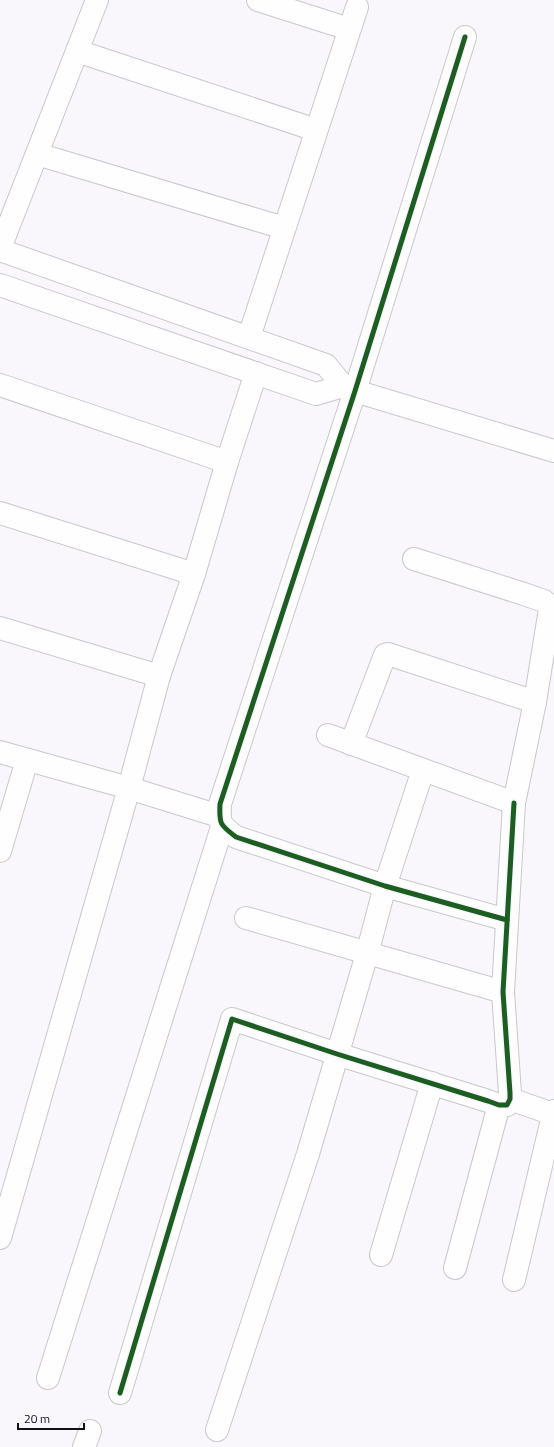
<svg xmlns="http://www.w3.org/2000/svg" width="554" height="1447" font-family="'Titillium Web',sans-serif">
	<style>
		.lines { fill: none; stroke-linecap: round; stroke-linejoin: round }
		.minor-casing { stroke: #c9c7cc; stroke-width: 24 }
		.minor { stroke: #fefeff; stroke-width: 22 }
		.cycleway-casing { stroke: #f8f4ff; stroke-width: 8 }
		.cycleway { stroke: #1b5e20; stroke-width: 5 }
	</style>
	<rect width="100%" height="100%" fill="#f9f7fc"/>
	<g class="lines">
		<g class="minor-casing">
			<g id="minor">
				<path d="M258,0L349,29"/>
				<path d="M465,37L355,391L220,804C219,824 220,825 236,837L385,886L507,920"/>
				<path d="M77,51L316,130"/>
				<path d="M37,154L284,228"/>
				<path d="M0,248L97,0"/>
				<path d="M0,250L326,365L343,386L355,391L554,451"/>
				<path d="M0,285L316,394L343,386"/>
				<path d="M249,337L357,7"/>
				<path d="M0,385L227,462"/>
				<path d="M0,513L194,574"/>
				<path d="M0,628L159,676"/>
				<path d="M328,735L514,803L535,702L550,609L549,605L544,601L524,594L414,559"/>
				<path d="M351,744L385,655L388,654L535,702"/>
				<path d="M0,752L129,788L219,816"/>
				<path d="M0,851L27,760"/>
				<path d="M246,918L503,992"/>
				<path d="M510,1099L553,1114"/>
				<path d="M0,1238L129,788L159,676L194,574L227,462L256,373"/>
				<path d="M381,1255L432,1083"/>
				<path d="M455,1268L499,1105"/>
				<path d="M514,1280L554,1111"/>
				<path d="M48,1378L222,827"/>
				<path d="M120,1393L232,1019L337,1054L488,1101L499,1105H507L510,1099V1093L503,992L514,803"/>
				<path d="M217,1430L308,1154L367,954L385,886L423,770"/>
				<path d="M84,1447L90,1431"/>
			</g>
		</g>
		<use href="#minor" class="minor"/>
		<g class="cycleway-casing">
			<g id="cycleway">
				<path d="M465,37L355,391L220,804C219,824 220,825 236,837L385,886L507,920"/>
				<path d="M120,1393L232,1019L337,1054L488,1101L499,1105H507L510,1099V1093L503,992L514,803"/>
			</g>
		</g>
		<use href="#cycleway" class="cycleway"/>
	</g>
	<path d="M18 1423v6h66v-6" fill="none" stroke="#111013" stroke-width="2"/>
	<text x="24" y="1423" font-size="12" fill="#111013" stroke="#f8f4ff" stroke-width="3" paint-order="stroke">20 m</text>
</svg>
